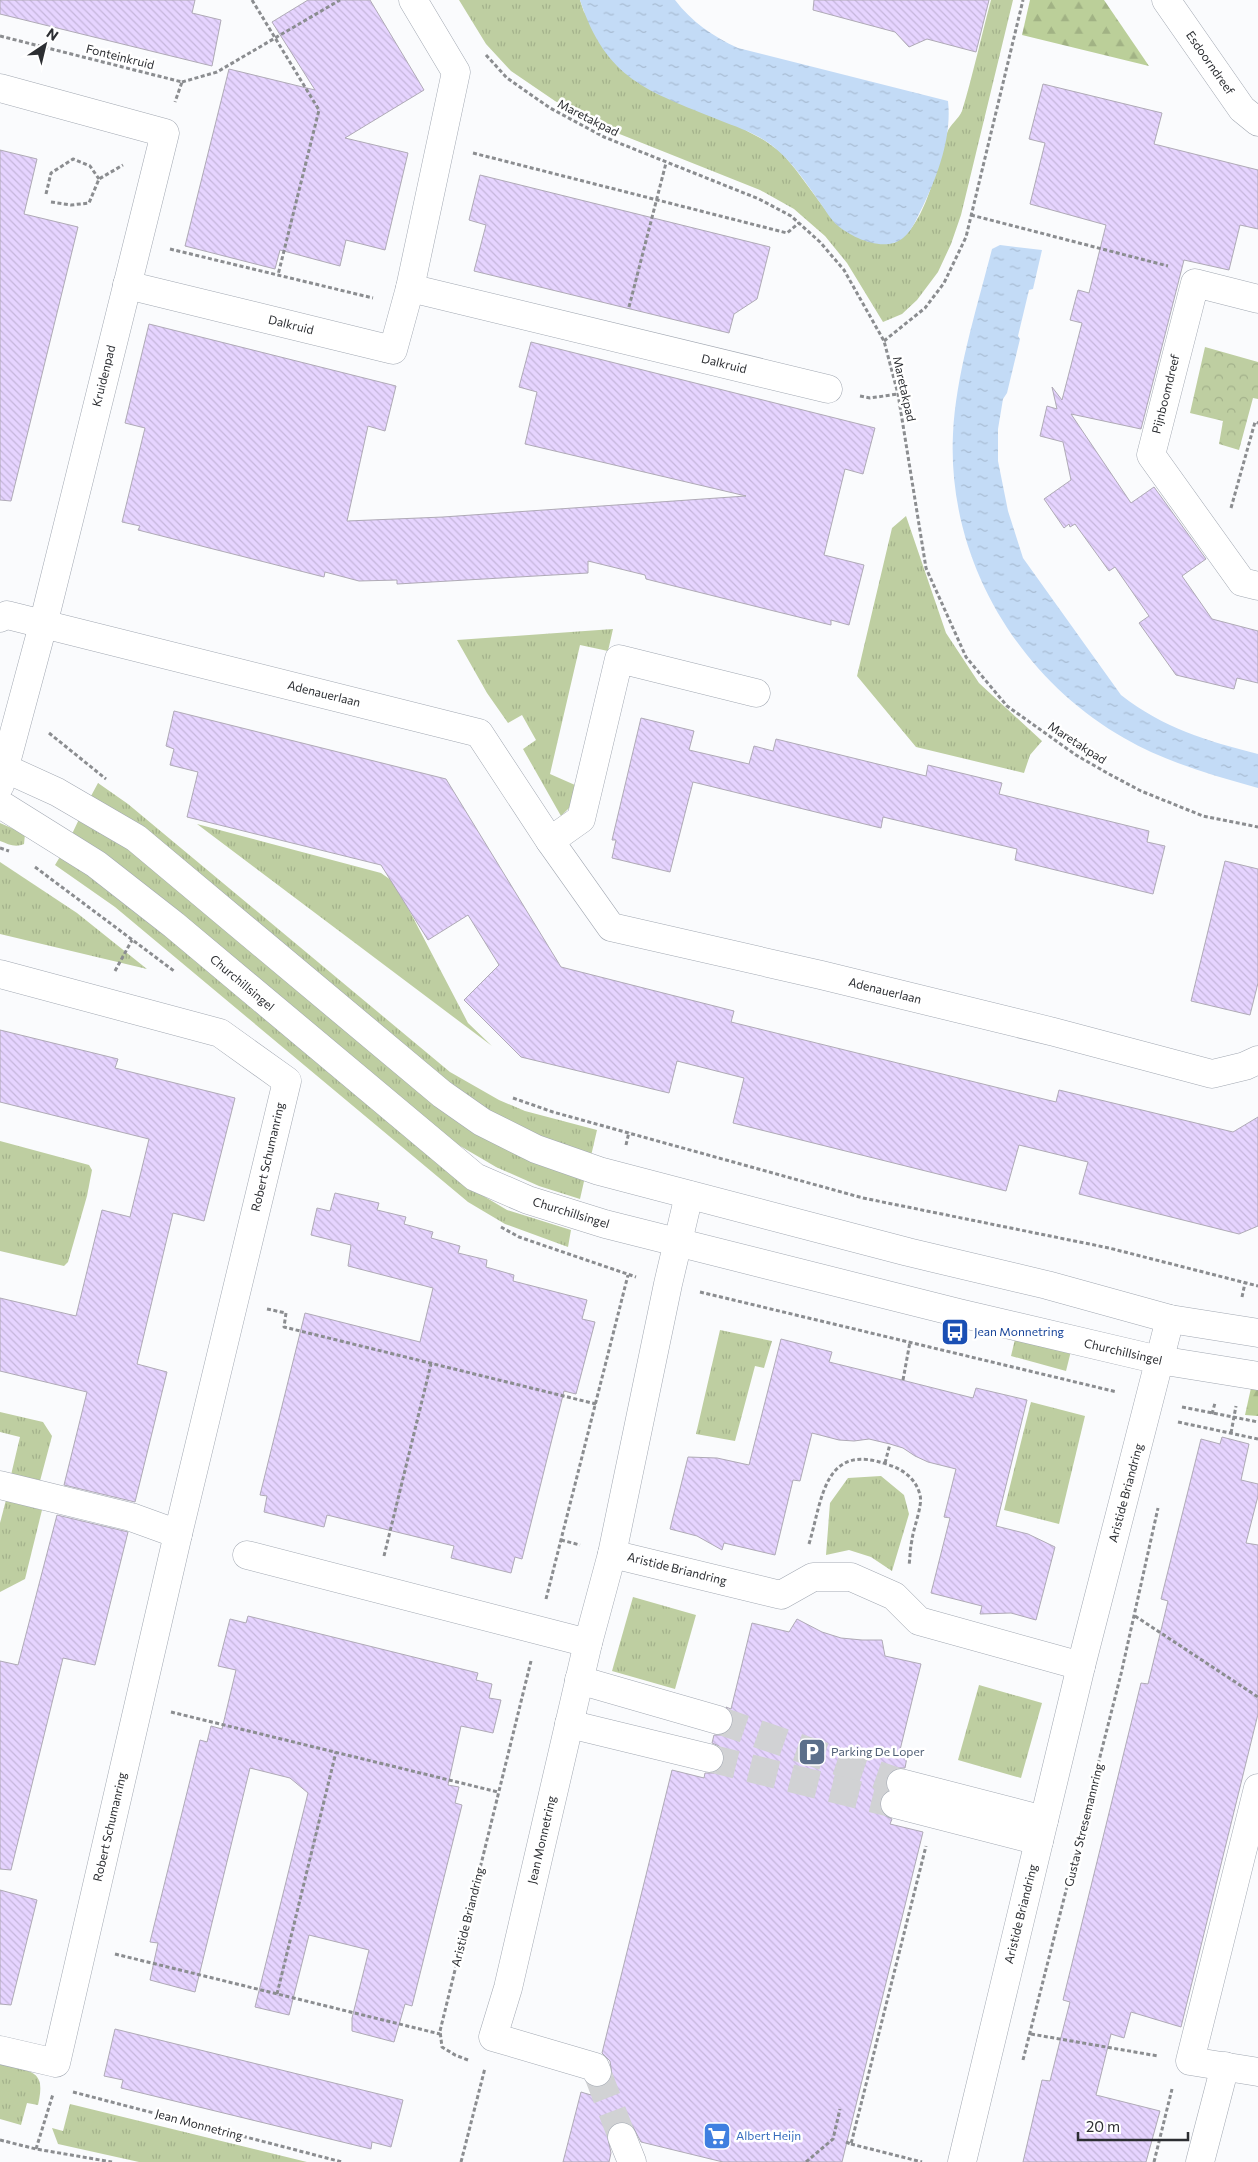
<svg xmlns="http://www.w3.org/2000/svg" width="1258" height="2162" font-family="Commissioner,sans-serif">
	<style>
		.grass { fill: url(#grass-tufts) }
		.forest { fill: url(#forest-firs) }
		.park { fill: url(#park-crowns) }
		.water { fill: url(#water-ripples) }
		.building { fill: url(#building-back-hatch); stroke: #afaab6 }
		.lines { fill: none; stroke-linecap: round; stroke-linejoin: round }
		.minor-tunnel { stroke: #d1d2d4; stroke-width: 28; stroke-dasharray: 28 14; stroke-linecap: butt }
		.minor-casing { stroke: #a2a8b2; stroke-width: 29 }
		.path { stroke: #8b8d90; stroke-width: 3; stroke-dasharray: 4 2.5; stroke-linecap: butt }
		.minor { stroke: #fff; stroke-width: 28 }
		.labels { text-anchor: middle; stroke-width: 5; stroke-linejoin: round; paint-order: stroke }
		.street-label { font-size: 12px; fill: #2c2e32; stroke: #fff }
		.transit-label { font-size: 12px; fill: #164399; stroke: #fff; text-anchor: start }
		.service-label { font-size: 12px; fill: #4e5e75; stroke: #fff; text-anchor: start }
		.shop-label { font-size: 12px; fill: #366cbe; stroke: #fff; text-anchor: start }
	</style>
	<defs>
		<pattern id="grass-tufts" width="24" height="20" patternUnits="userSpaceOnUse" patternTransform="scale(1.25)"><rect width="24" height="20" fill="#becea1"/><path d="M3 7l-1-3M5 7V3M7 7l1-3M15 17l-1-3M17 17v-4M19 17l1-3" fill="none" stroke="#a3b18b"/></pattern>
		<pattern id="forest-firs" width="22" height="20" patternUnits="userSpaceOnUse" patternTransform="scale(1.25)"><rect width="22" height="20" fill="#bbcf99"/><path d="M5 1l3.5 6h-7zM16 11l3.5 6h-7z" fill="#a1b284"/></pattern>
		<pattern id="park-crowns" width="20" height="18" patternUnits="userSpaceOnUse" patternTransform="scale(1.25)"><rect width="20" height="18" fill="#becea1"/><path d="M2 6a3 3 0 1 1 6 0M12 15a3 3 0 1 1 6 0" fill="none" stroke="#a3b18b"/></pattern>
		<pattern id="water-ripples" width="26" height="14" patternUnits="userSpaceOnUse" patternTransform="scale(1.25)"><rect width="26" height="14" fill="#c3dbf6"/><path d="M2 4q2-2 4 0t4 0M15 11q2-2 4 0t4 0" fill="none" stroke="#a8bcd3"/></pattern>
		<pattern id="building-back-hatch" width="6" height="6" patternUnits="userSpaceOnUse" patternTransform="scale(1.25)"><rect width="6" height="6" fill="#e6d4ff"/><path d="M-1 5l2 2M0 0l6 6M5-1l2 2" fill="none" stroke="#c5b6db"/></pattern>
	</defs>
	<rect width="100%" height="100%" fill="#fafbfd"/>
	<g class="grass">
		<path d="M459,0H580L584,12L747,131L764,140L782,153L796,170L836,224L894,243C927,227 936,165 947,133C950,124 959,119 962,111C973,75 981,37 991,0H1013L961,215L951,244L938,272L917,300L902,314L883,322L847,263L825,236L794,209L760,190L607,129L555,101L511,71L486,44Z"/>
		<path d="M906,516L946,633L979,683L1042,741L1030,755L1024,773L916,747L857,676L892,528Z"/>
		<path d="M613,629L608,651L580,645L550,774L575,785L573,804L561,816L523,749L536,740L522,715L508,723L487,693L457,640Z"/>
		<path d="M98,783L128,804L450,1072L499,1100L525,1111L597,1130L591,1156L544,1140L465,1098L91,796Z"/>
		<path d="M81,815L119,842L426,1097L585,1177L580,1199L539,1186L496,1167L438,1133L72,834Z"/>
		<path d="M0,823L25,834L24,844C15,848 8,844 0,841Z"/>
		<path d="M197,824L381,873L395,883L468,1023L492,1046Z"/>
		<path d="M61,855L102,882L460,1182L507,1210L571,1230L568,1247L505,1224L468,1202L115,907L55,865Z"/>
		<path d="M0,862L77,913L147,969L0,934Z"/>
		<path d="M0,1141L89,1165L92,1170L87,1196L68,1262L64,1266L0,1251Z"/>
		<path d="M720,1330L772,1341L764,1368L755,1366L735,1441L696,1434Z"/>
		<path d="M1016,1335L1072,1347L1066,1371L1011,1356Z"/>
		<path d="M1031,1402L1085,1416L1059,1524L1004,1510Z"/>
		<path d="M0,1412L43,1422L52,1436L40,1481L11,1475L20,1437L0,1432Z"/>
		<path d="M881,1476L904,1495L909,1514L892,1571L871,1557L849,1550L826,1555L830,1503L848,1478Z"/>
		<path d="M6,1500L42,1510L25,1579L0,1592V1523Z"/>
		<path d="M633,1597L696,1615L675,1689L612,1671Z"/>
		<path d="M979,1685L1042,1703L1021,1778L958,1760Z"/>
		<path d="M0,2064C30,2072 47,2068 38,2105L27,2103L21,2125L0,2119Z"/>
		<path d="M70,2104L307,2162H139L58,2144L52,2128L63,2131Z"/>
	</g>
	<g class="forest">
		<path d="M1030,0H1104L1149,66L1022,35Z"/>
		<path d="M1251,1388L1258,1389V1416L1245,1415Z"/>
	</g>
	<path class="park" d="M1205,347L1258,362V399L1253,398L1239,450L1219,444L1223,421L1190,413Z"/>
	<g class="water">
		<path d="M580,0H675C692,22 712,36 738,48L948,101C952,136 938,175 923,206C917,217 913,230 903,238C885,253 852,238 837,225C831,220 826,211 821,204C804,180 789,156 764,140C750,131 734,126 719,120C648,91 606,80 580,0Z"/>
		<path d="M1000,245L1042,250L1033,289L1029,290L1018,336L1020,339L1007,393L1003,399L998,429V461L1008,511L1023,558L1121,695C1163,728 1207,741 1258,754V788C1212,775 1165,762 1124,738C1017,677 947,558 953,434C956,373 977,308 992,249Z"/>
	</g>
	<g class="building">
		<path d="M0,0H195L192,13L221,20L212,66L0,14Z"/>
		<path d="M308,0H370L424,90L345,138L408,153L385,250L346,240L340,266L280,250L275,269L185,246L229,69L315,90L272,22Z"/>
		<path d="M814,0H989L976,52L927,39L909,47L895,32L813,10Z"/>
		<path d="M1043,84L1162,113L1154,144L1258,170V229L1240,225L1229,270L1184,260L1141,429L1071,414L1131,503L1154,487L1206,559L1182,576L1212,619L1258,631V683L1237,678L1234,689L1176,675L1139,623L1149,616L1115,567L1109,571L1075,524L1070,527L1069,524L1064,528L1044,499L1071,480L1063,442L1040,436L1047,406L1057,409L1052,387L1062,400L1082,323L1070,320L1078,290L1089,293L1106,225L1030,204L1045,143L1029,139Z"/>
		<path d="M0,150L37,159L24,214L78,227L11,501L0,500Z"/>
		<path d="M480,175L770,247L757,299L734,314L729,333L474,271L486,225L469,220Z"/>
		<path d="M149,324L396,386L385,431L368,426L347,521L443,517L746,496L525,444L537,392L519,387L531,342L875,428L863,474L845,469L824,555L864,565L849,625L831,620V625L770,610L646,579L645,575L588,561V573L397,584V580L359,581L325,572L324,577L138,530L140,526L122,522L145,428L125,423Z"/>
		<path d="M174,711L446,779L561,967L734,1011L731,1022L1056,1102L1059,1090L1233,1132L1258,1117V1226L1239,1234L1079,1194L1088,1162L1019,1145L1006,1191L733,1123L744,1078L677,1061L669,1093L521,1057L464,1000L499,965L468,915L428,940L381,865L187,817L198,772L170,765L174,749L166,746Z"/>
		<path d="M641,718L694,731L689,750L749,764L754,746L773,751L776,739L926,776L928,765L1002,783L999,794L1149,831L1147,842L1165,846L1153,894L1015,860L1017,849L883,817L881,828L693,782L670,872L612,858L616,840H612Z"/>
		<path d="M1225,861L1258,869V983L1250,1015L1191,1001Z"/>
		<path d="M0,1030L118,1059L115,1068L235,1098L204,1221L173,1213L137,1364L167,1372L135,1502L64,1485L87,1392L0,1371V1298L76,1316L102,1210L130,1217L149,1139L0,1102Z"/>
		<path d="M335,1193L379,1203L377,1210L406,1217L404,1224L433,1232L431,1238L460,1246L458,1253L487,1260L486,1267L514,1275L513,1281L587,1300L582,1319L595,1322L576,1394L564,1391L522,1559L515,1557L511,1573L451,1558L454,1546L327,1515L324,1527L264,1512L267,1496L260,1495L305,1313L420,1342L433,1288L348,1266L351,1245L311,1235L317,1208L330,1211Z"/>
		<path d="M781,1339L832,1352L829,1362L878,1374L973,1398L976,1388L1027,1400L996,1526L1028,1534L1055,1547L1036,1620L1011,1613L980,1614L982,1606L931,1593L950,1518L944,1517L956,1469L928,1462L915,1456L903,1448L890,1444L869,1439L854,1441L839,1440L812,1433L800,1481L793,1480L775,1555L724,1543L722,1550L697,1536L670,1529L688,1457L717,1458L749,1465Z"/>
		<path d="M1222,1437L1249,1444L1241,1480L1258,1484V1496L1246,1543L1258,1545V1714L1181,2027L1131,2012L1124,2038L1111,2034L1096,2095L1160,2111L1146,2162H1023L1042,2080L1050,2081L1060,2041L1070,2002L1063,2000L1141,1683L1148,1684L1168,1601L1161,1599L1201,1439L1220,1444Z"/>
		<path d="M57,1515L128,1532L95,1665L63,1658L11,1870L0,1869V1661L18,1665Z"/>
		<path d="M248,1616L478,1673L476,1680L492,1684L489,1698L501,1700L493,1733L461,1726L448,1785L459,1787L455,1803L462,1805L412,2006L405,2004L394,2042L352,2031V2018L369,1950L309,1935L289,2015L255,2007L308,1793L290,1778L250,1768L195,1992L150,1980L158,1943L150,1942L200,1740L207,1742L211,1726L222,1729L236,1670L218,1666L230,1619L246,1623Z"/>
		<path d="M797,1619L822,1632L841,1638L862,1640H882L885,1656L921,1664L900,1750L908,1752L905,1768H896L890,1772L886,1780L888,1791L880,1800V1808L884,1815L892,1819L890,1824L923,1832L842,2162H723L641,2142L632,2125L624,2122H617L610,2127L607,2134L611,2153L609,2162H563L581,2092L591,2095L593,2087L603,2086L609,2082L612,2075L610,2061L602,2053L672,1770L704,1778L705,1773H714L721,1768L724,1761V1753L719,1746L712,1743L714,1735H722L728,1732L733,1725V1716L726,1707L731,1709L752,1623L789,1632Z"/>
		<path d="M0,1890L37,1900L11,2005L0,2004Z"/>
		<path d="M115,2029L403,2100L391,2147L372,2142L371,2149L121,2088L123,2080L104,2076Z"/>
	</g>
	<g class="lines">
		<g class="minor-tunnel">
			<path d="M718,1720L901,1783"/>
			<path d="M709,1758L895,1804"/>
			<path d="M597,2072L622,2137"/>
		</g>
		<g class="minor-casing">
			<g id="minor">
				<path d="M1166,0L1242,109L1258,122"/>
				<path d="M0,88L165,133L43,625L0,785"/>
				<path d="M127,285L393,350L410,288L456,72L413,0"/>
				<path d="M410,288L828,389"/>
				<path d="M1258,299L1195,283L1151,455L1242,582L1258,586"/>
				<path d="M0,618L7,615L479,733L550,841L611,927L821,975L1054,1032L1212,1074L1245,1066L1258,1060"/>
				<path d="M0,766L57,792L136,838L442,1094L482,1122L536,1149L599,1171L908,1252L1047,1285L1170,1319L1258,1333"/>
				<path d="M0,804L96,864L174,925L475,1177L528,1200L605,1224L959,1313L1159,1360L1258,1376"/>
				<path d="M550,841L581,819L619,659L756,693"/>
				<path d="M0,974L220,1033L287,1081L178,1534L56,2063L0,2050"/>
				<path d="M0,1485L131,1517L178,1534"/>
				<path d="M612,1554L781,1595L813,1577H851L894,1596L919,1621L1081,1666"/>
				<path d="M247,1555L588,1643"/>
				<path d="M579,1680L718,1720"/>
				<path d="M569,1724L709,1758"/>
				<path d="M901,1783L1044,1820"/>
				<path d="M1258,1788L1190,2061L1258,2072"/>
				<path d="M895,1804L1039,1841"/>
				<path d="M597,2072L595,2067L493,2037L508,1988L588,1643L612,1554L668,1284L689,1195"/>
				<path d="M622,2137L632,2162"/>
				<path d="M962,2162L1081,1666L1170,1319"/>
				<path d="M1200,2162L1225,2066"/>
			</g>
		</g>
		<g class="path">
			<path d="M252,0L319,110L278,275"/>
			<path d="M0,36L182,82L175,102"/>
			<path d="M486,55L507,78L550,108L604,137L759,199L791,216L820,242L844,270L884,341L898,394L926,568L966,657L1007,706L1076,755L1109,774L1141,791L1203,816L1258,827"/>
			<path d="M182,82L217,72L340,0"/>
			<path d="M473,153L787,233L799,223"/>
			<path d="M46,194L51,173L73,159L90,166L99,179"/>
			<path d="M51,202L71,205L89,203L99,179L123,165"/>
			<path d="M971,215L1168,266"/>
			<path d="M170,249L373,298"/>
			<path d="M629,307L666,163"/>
			<path d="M884,341L925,308L944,283L966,237L1023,0"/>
			<path d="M860,396L870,398L898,394"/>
			<path d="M1231,508L1255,422L1258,423"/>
			<path d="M49,733L106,779"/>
			<path d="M0,848L9,851"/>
			<path d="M35,867L174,971"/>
			<path d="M115,971L132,940"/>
			<path d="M513,1098L553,1112L863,1198L1109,1248L1258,1286"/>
			<path d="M626,1145L629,1132"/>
			<path d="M501,1227L519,1237L636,1277"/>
			<path d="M700,1292L1117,1392"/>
			<path d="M1242,1297L1245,1283"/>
			<path d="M267,1309L286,1313L284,1327L596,1404"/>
			<path d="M903,1380L910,1342"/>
			<path d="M1182,1407L1258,1422"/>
			<path d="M1212,1414L1215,1403"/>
			<path d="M1178,1422L1258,1439"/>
			<path d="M1231,1433L1236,1406"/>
			<path d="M885,1463L890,1444"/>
			<path d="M561,1540L580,1545"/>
			<path d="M809,1544C823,1497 824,1441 889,1465C904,1470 916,1479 920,1495C923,1505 913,1529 912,1540C910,1549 910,1558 909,1566"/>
			<path d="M384,1556L431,1364"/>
			<path d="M546,1599L628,1275"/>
			<path d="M1135,1616L1258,1697"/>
			<path d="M171,1712L498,1792"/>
			<path d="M115,1954L440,2034"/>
			<path d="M277,1994L336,1752"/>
			<path d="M1031,2034L1158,2056"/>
			<path d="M468,2060L455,2055L442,2047L440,2031L531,1661"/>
			<path d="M1023,2060L1121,1674L1158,1508"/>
			<path d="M73,2092L342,2162"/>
			<path d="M0,2140L36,2149L112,2162"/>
			<path d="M846,2142L851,2144L926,1846"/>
			<path d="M851,2144L922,2162"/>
			<path d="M36,2149L53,2094"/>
			<path d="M461,2162L485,2068"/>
			<path d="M806,2162L833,2139L840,2109"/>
			<path d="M1154,2162L1172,2089"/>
		</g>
		<use href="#minor" class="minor"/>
	</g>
	<defs>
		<g id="bus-square" transform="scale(1.4375)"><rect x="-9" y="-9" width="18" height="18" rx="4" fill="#1a4fb4" stroke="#fff"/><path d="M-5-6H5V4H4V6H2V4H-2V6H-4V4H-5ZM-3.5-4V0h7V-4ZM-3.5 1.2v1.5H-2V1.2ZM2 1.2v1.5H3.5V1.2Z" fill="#fff"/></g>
		<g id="parking-square" transform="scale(1.4375)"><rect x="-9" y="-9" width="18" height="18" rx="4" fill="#5c6f8a" stroke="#fff"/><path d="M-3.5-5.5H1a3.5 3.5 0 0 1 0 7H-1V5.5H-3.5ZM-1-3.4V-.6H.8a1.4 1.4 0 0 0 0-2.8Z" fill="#fff"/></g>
		<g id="supermarket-square" transform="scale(1.4375)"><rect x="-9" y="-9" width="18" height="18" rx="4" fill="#3f7fe0" stroke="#fff"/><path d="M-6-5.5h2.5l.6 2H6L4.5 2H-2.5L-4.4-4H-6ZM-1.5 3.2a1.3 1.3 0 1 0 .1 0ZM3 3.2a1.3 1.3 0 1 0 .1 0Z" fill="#fff"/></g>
	</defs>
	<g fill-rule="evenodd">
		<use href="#bus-square" x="955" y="1332"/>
		<use href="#parking-square" x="812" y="1752"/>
		<use href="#supermarket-square" x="717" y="2136"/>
	</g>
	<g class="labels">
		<g class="street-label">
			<text transform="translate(120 57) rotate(14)" y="4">Fonteinkruid</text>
			<text transform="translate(1210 63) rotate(55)" y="4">Esdoorndreef</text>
			<text transform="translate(588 118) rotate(27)" y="4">Maretakpad</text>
			<text transform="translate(291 325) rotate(14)" y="4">Dalkruid</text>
			<text transform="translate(724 364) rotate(14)" y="4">Dalkruid</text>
			<text transform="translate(104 376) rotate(-76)" y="4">Kruidenpad</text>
			<text transform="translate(904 389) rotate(77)" y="4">Maretakpad</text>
			<text transform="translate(1166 394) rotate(-76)" y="4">Pijnboomdreef</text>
			<text transform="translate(324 694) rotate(14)" y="4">Adenauerlaan</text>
			<text transform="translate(1077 743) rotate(33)" y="4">Maretakpad</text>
			<text transform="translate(242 983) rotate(40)" y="4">Churchillsingel</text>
			<text transform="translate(885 991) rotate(14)" y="4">Adenauerlaan</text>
			<text transform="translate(268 1157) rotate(-77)" y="4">Robert Schumanring</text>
			<text transform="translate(571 1213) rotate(17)" y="4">Churchillsingel</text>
			<text transform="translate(1123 1352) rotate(13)" y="4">Churchillsingel</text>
			<text transform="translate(1126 1493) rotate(-75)" y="4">Aristide Briandring</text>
			<text transform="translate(677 1569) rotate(14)" y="4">Aristide Briandring</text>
			<text transform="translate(1084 1825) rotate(-76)" y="4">Gustav Stresemannring</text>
			<text transform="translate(110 1827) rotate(-77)" y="4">Robert Schumanring</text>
			<text transform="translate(542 1840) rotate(-77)" y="4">Jean Monnetring</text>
			<text transform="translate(1021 1914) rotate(-76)" y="4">Aristide Briandring</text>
			<text transform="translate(468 1917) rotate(-76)" y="4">Aristide Briandring</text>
			<text transform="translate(199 2125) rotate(15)" y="4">Jean Monnetring</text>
		</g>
		<g class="transit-label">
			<text x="974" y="1336">Jean Monnetring</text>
		</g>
		<g class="service-label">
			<text x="831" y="1756">Parking De Loper</text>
		</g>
		<g class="shop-label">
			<text x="736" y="2140">Albert Heijn</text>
		</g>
	</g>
	<g transform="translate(45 45) rotate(35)" stroke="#ffffff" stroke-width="4" paint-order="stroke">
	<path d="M0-4L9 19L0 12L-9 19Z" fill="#2c2e32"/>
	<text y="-8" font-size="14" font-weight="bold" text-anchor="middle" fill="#2c2e32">N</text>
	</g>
	<path d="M1078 2132v8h110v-8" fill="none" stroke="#2c2e32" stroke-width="2.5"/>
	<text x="1086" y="2132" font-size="15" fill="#2c2e32" stroke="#ffffff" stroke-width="4" paint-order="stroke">20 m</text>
</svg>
